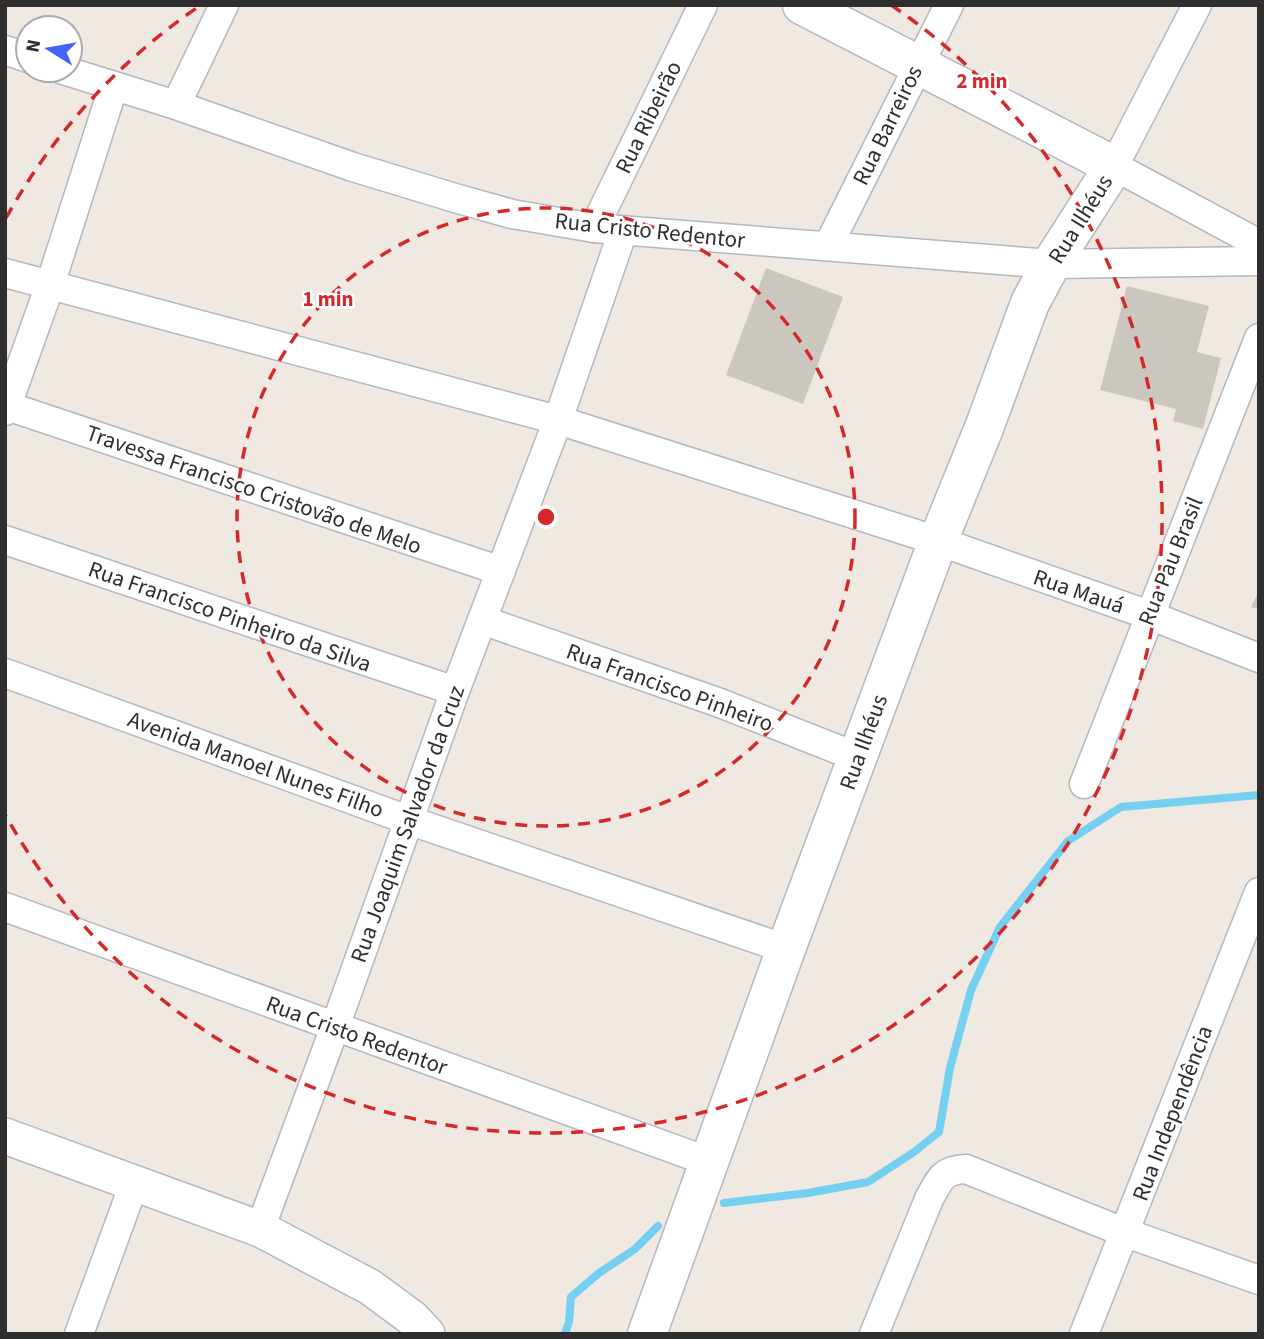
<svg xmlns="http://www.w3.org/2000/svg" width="1264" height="1339" font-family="'Source Sans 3',sans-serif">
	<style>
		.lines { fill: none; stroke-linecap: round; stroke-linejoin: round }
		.stream { stroke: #75cff0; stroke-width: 8 }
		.building { fill: #cbc7bf }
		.minor-casing { stroke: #b4b7c1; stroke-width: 31 }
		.tertiary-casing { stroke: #b4b7c1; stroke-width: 38 }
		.secondary-casing { stroke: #b4b7c1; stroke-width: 41 }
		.minor { stroke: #fff; stroke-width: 28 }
		.tertiary { stroke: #fff; stroke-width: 35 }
		.secondary { stroke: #fff; stroke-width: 38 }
		.ring { fill: none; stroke: #d62828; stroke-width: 3.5; stroke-dasharray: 12 9 }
		.labels { text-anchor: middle; stroke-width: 5; stroke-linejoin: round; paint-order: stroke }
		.street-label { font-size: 23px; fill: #2e2e2e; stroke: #fff }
		.centre { fill: #d62828; stroke: #fff; stroke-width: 3.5 }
		.ring-label { font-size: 21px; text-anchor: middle; font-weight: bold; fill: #d62828; stroke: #fff; stroke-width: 5; stroke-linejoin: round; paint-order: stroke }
	</style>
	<rect width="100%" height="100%" fill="#efe9e1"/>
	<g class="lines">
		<g class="stream">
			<path d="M724,1203L808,1193L868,1182L914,1152L939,1132L950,1068L971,990L1000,927L1068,841L1121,807L1259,795"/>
			<path d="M565,1334L569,1322L571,1297L599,1273L635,1249L658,1226"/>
		</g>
	</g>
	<g class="building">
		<path d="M766,268L843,297L803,404L726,375Z"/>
		<path d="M1127,286L1209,306L1197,352L1221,358L1203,429L1173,421L1176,409L1100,390Z"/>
		<path d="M1259,591V609L1251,607Z"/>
	</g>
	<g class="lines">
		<g class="minor-casing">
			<g id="minor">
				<path d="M1197,5L1114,166L1259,244"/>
				<path d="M5,50L28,58"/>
				<path d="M63,70L176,105L353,167L455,198L512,214L594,228L1051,264L1259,261"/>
				<path d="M176,105L224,5"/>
				<path d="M594,228L703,5"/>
				<path d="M828,246L949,5"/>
				<path d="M5,273L558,420L938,541L1149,615L1259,658"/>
				<path d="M7,406L501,571"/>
				<path d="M5,411L50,285L113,88"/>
				<path d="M5,540L455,691"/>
				<path d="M482,620L720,703L857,757"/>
				<path d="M5,673L408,820L786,949"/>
				<path d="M1084,784L1259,338"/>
				<path d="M5,907L710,1162"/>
				<path d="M260,1229L335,1027L455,691L558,420L623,231"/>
				<path d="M79,1334L134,1184"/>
				<path d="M874,1334L929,1199C940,1179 942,1170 966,1169L1126,1233L1259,1280"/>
				<path d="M1084,1334L1259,892"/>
			</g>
		</g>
		<g class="tertiary-casing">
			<path id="tertiary" d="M5,1136L260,1229L370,1287L412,1318L427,1334"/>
		</g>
		<g class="secondary-casing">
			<path id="secondary" d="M647,1334L786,949L938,541L984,428L1030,303L1051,264L1114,166L802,5"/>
		</g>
		<use href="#minor" class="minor"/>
		<use href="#tertiary" class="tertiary"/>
		<use href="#secondary" class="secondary"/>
	</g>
	<g class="ring">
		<circle cx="546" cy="517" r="309"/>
		<path d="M6 218A617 617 0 0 1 201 5M891 5A617 617 0 1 1 6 816"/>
	</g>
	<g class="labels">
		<g class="street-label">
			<text transform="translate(648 117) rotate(-64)" y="8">Rua Ribeirão</text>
			<text transform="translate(887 125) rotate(-64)" y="8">Rua Barreiros</text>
			<text transform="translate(1080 219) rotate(-58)" y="8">Rua Ilhéus</text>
			<text transform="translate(650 230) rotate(6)" y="8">Rua Cristo Redentor</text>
			<text transform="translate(254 489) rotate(19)" y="8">Travessa Francisco Cristovão de Melo</text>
			<text transform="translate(1170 561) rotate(-68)" y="8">Rua Pau Brasil</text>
			<text transform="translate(1079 591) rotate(19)" y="8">Rua Mauá</text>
			<text transform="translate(230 616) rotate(19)" y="8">Rua Francisco Pinheiro da Silva</text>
			<text transform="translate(670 687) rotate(20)" y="8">Rua Francisco Pinheiro</text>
			<text transform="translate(863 742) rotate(-70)" y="8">Rua Ilhéus</text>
			<text transform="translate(256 764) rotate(20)" y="8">Avenida Manoel Nunes Filho</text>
			<text transform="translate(407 824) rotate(-70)" y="8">Rua Joaquim Salvador da Cruz</text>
			<text transform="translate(357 1035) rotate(20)" y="8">Rua Cristo Redentor</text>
			<text transform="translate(1172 1113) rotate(-69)" y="8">Rua Independência</text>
		</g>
	</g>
	<circle cx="546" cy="517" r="10" class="centre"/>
	<g class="ring-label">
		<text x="982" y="88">2 min</text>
		<text x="328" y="306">1 min</text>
	</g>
	<rect width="1264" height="1339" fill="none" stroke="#2e2e2e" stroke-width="14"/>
	<g transform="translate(49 49) rotate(281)"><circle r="33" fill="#ffffff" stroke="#ababab" stroke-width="2"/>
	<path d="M0-5L12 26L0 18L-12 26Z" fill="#4264fb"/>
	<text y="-10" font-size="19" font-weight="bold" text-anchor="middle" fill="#2e2e2e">N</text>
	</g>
</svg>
